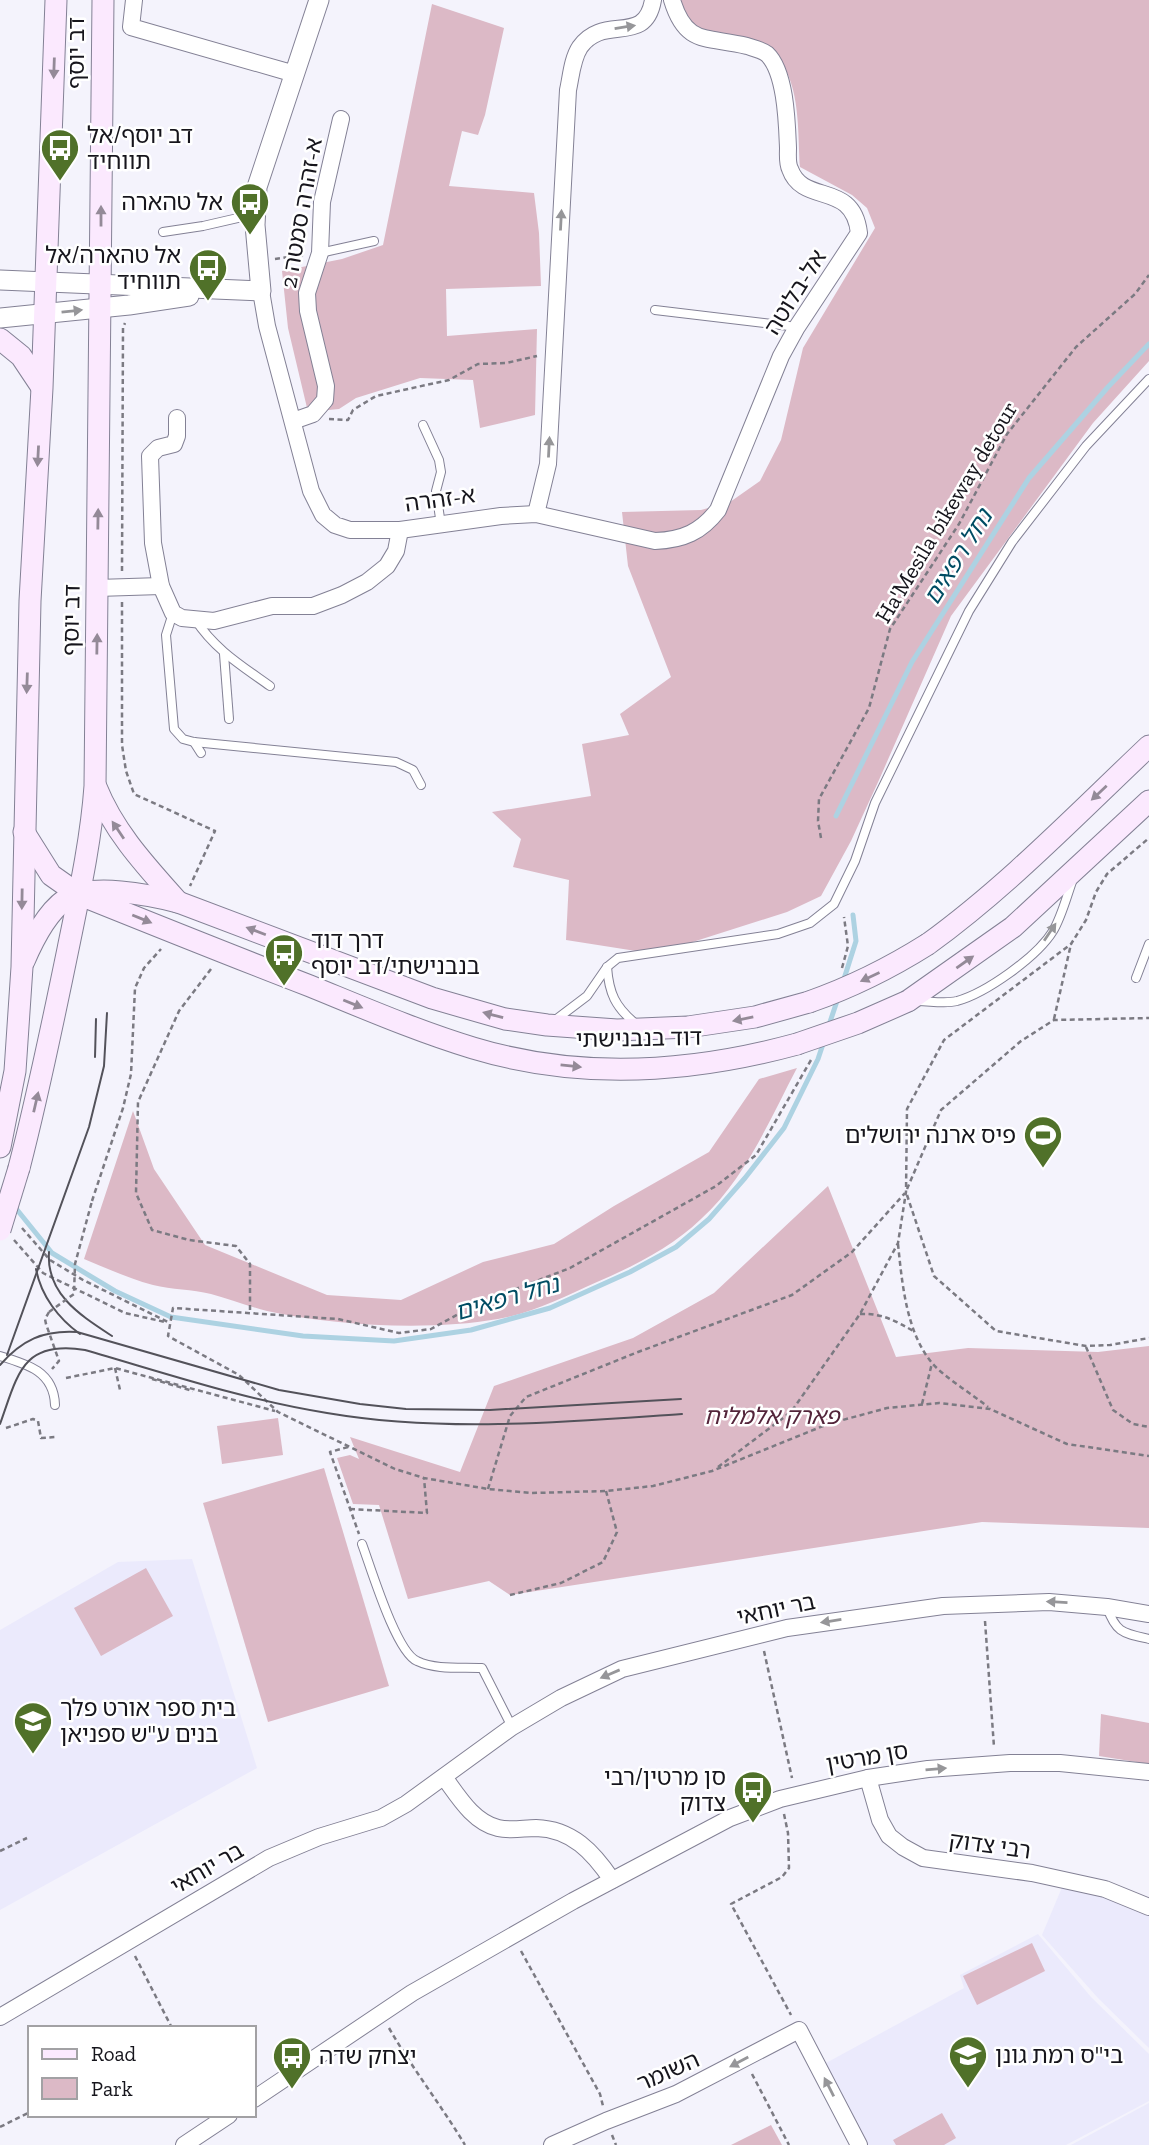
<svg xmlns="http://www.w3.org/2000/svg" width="1149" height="2145" font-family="'Zilla Slab','Noto Sans Hebrew',serif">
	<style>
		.built { fill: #ebeafc }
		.green { fill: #dcb9c6 }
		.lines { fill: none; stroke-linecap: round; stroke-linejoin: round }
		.stream { stroke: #add2e2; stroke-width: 5 }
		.service-casing { stroke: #838195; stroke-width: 10 }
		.minor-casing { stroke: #838195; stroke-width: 18 }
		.tertiary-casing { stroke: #838195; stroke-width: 21 }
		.secondary-casing { stroke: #838195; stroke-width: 23 }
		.path { stroke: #7b7a82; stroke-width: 2.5; stroke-dasharray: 5 3.5; stroke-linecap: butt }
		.service { stroke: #fff; stroke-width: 8 }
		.minor { stroke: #fff; stroke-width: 16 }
		.tertiary { stroke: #fff; stroke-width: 19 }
		.secondary { stroke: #fbe9fe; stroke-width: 21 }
		.tram { stroke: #53525a; stroke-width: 2 }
		.secondary-bridge-casing { stroke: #838195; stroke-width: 23; stroke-linecap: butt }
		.path-bridge { stroke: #7b7a82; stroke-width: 2.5; stroke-dasharray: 5 3.5; stroke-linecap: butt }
		.secondary-bridge { stroke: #fbe9fe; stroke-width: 21 }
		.oneway { fill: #969699 }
		.oneway2 { fill: #948a98 }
		.labels { text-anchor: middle; stroke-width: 5; stroke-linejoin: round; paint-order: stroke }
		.street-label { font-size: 23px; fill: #16151c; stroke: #fff }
		.poi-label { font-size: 23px; fill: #16151c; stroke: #fff; text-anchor: start }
		.park-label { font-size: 23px; font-style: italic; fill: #53243a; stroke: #fff }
		.water-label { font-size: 24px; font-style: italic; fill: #004c63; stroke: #fff }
	</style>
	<rect width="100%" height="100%" fill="#f4f3fc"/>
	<g class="built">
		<path d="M192,1559L257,1768L0,1910V1630L118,1562Z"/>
		<path d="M1063,1885L1127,1902L1149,1914V2048L1098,1998L1042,1935Z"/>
		<path d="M1038,1934L1091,1997L1149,2054V2101L1066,2145H866L826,2063L964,1988L960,1975Z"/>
		<path d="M1149,2103V2145H1071Z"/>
	</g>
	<g class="green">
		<path d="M679,0H1149V361L1093,423L951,616L879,780L851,841L821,896L787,912L655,954L566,940L569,880L513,867L521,839L492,812L591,796L582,744L629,735L620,714L671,677L628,566L622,512L701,510L730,502L760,481L781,440L803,348L875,228L867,208L852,195L800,167C797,118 803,55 746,38C731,33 713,33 697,32Z"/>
		<path d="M432,4L504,28L485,115L478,135L462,131L449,186L534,193L539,233L541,286L446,289L447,336L537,329L535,415L480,428L473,380L420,378L356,398L339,409L308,412L288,328L282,271L342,259L383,245Z"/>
		<path d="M797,1068C769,1121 745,1179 701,1219C672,1247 634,1266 597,1282C566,1296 533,1313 498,1319C429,1331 336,1326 267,1311C248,1306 229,1299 211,1294C192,1289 172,1290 153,1285C130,1279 106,1268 84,1259L133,1111L154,1169L205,1245L327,1295L401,1300L483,1262L554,1244L614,1206L709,1152L759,1079Z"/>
		<path d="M828,1186L896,1357L968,1348L1098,1352L1149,1346V1528L982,1522L510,1595L489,1581L408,1599L379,1505L353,1504L337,1458L350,1455L359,1459L350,1437L460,1472L494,1386L633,1338L714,1293Z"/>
		<path d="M278,1418L283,1455L222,1464L217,1426Z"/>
		<path d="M324,1468L389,1686L268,1722L203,1503Z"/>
		<path d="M146,1568L173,1616L101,1656L74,1608Z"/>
		<path d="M1101,1714L1149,1723V1764L1099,1756Z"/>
		<path d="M1032,1943L1045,1971L977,2005L963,1976Z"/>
		<path d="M942,2113L956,2138L944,2145H896L893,2140Z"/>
		<path d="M771,2125L782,2145H731Z"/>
	</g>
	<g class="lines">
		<g class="stream">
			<path d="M836,816L912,662L1029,478L1108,387L1149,344"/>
			<path d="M843,982L856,941L853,915"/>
			<path d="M828,1028L838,998"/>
			<path d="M14,1206L52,1253L115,1291L171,1317L303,1336L394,1341L471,1330L550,1308L630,1272L676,1247L709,1219L745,1178L784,1128L818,1059L824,1041"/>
		</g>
		<g class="service-casing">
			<g id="service">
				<path d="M163,232L203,226L255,214"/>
				<path d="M320,253L374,241"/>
				<path d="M655,310L797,327"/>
				<path d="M423,425L439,460L441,472L436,491L441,525"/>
				<path d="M173,613L166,635L174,729L183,739L194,742L396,762L413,770L421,785"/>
				<path d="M195,619C214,649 242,666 270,686"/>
				<path d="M224,654L229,719"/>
				<path d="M194,742L201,753"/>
				<path d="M607,967C609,993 615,1007 636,1024"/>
				<path d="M1136,978L1149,944"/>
				<path d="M918,1001C930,1001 945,1004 957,1001C986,993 1037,957 1053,931C1062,916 1067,895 1073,879"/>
				<path d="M554,1021L587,996L607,967L618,958L778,934L810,923L834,904L855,861L875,803L969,611L1012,542L1086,446L1149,379"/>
				<path d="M0,1356C28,1364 54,1372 55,1405"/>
				<path d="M362,1544C371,1568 396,1652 417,1661C436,1670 461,1667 482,1668L512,1727"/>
				<path d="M1107,1607C1116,1633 1123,1633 1149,1639"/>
			</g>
		</g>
		<g class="minor-casing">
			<g id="minor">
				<path d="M134,0L131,27L295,74"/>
				<path d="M261,291L267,326L311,491L323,515L335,525L350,530H400L501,516L536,514L655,541C683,540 701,532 718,510L781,356L797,327L859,233C853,180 803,206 790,169C787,163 788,154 788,148C787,124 786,72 767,54C762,50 753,48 747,46C706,36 686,46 672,0"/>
				<path d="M177,418V436L174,444L158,448L150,456L153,543L161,586L173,613L182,618L214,621L272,606H313L342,595L367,582L387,566L396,551L400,530"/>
				<path d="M293,421L313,414L325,400L326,386L308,311L307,293L320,253L322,202L341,119"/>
				<path d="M536,514L548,464L568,90C571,77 572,59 580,47C604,13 645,47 653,0"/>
				<path d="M97,588L161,586"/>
				<path d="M444,1777C458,1796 473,1822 498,1828C510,1831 524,1828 536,1828C572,1829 593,1852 612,1880"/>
				<path d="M868,1778L880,1820L889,1836L903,1847L923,1858L1032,1873L1105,1889L1149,1907"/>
				<path d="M0,2017L269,1858L319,1837L381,1818L406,1804L512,1727L561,1698L622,1669L787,1628L943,1606L1049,1602L1107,1607L1149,1614"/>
				<path d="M254,2099L412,1993L573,1901L730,1818L780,1799L868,1778L928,1769L1010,1763H1060L1149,1772"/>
				<path d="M184,2145L229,2115"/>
				<path d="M552,2145L606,2121L676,2094L799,2030L859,2145"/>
			</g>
		</g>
		<g class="tertiary-casing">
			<g id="tertiary">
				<path d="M0,280L261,291L255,225L257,187L319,0"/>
				<path d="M0,318L129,305L189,296"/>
			</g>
		</g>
		<g class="secondary-casing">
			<g id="secondary">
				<path d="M0,339L21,356L41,386"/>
				<path d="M96,787C114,832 146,866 178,902"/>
				<path d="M24,832L51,875L78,894C155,925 232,956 310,986C364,1008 417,1031 473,1048C579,1080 691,1073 797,1044"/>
				<path d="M928,944C1008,886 1077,814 1149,746"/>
				<path d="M24,961C33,940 46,913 66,899C91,883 150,895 178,902L432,998L505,1019L547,1025L617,1030L688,1027L755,1017L809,1002"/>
				<path d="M908,1001L1013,927L1149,801"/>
				<path d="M0,1147L15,1071L22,967L30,601L42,388L56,0"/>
				<path d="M19,1168C38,1095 53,1022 68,949C79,895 91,841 95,786L103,0"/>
			</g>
		</g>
		<g class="path">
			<path d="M275,259L303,255"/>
			<path d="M329,419L348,420L353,410L376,396L449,380L478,364L506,363L537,356"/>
			<path d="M122,571L123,328L125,323"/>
			<path d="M122,602V745L126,771L134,794L215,831L190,886"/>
			<path d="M821,838L818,821L819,799L869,708L890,629L959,524L1007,434L1076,347L1135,294L1149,275"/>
			<path d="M842,968L848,946L844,917"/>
			<path d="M211,969L179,1011L138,1102L136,1193L152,1230L189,1240L236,1246L250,1264V1312"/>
			<path d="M1054,1019L1071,944"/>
			<path d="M811,1060L756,1155L716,1186L570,1268L477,1304L431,1329L399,1333L338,1319L173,1308L168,1336L239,1375L278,1412L395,1469L424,1478L488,1489L532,1493L606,1491L653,1486L712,1471L828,1424L887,1408L939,1403L990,1409L1067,1444L1149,1456"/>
			<path d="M907,1189L941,1110L1021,1041L1054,1020L1149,1018"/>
			<path d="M907,1195L934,1276L996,1331L1086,1346L1110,1345L1149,1338"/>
			<path d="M92,1201L123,1108L131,1074L135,988L144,968L161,949"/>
			<path d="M22,1228L50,1260L83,1280L170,1323"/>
			<path d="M14,1240L43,1273L125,1313L165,1322"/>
			<path d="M898,1244C902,1282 906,1332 932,1363C944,1377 972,1394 988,1407"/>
			<path d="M49,1312L45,1319L46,1324L59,1361L52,1369"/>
			<path d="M860,1314C882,1313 896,1321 915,1332"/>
			<path d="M1086,1347L1113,1410L1133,1424L1149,1427"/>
			<path d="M115,1368L120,1390"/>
			<path d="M66,1378L115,1368L275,1411"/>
			<path d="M152,1379L193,1391"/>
			<path d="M922,1404L932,1363"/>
			<path d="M6,1428L33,1419L38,1421L41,1438L56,1437"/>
			<path d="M348,1447L330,1452L359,1534"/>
			<path d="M718,1467L791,1412L860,1314L898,1243L906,1192L907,1109L944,1040L1071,944L1086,920L1096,892L1107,874L1149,838"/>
			<path d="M488,1489L510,1416L526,1397L638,1352L792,1295L852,1252L905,1193"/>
			<path d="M350,1509L427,1513L424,1478"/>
			<path d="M510,1595L561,1583L603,1562L617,1532L606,1491"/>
			<path d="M985,1621L994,1747"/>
			<path d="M764,1651L792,1778"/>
			<path d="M784,1814L788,1833L789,1868L782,1877L731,1904L791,2015"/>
			<path d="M0,1851L27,1838"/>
			<path d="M521,1951L600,2094L603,2106"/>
			<path d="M135,1956L172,2028"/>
			<path d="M389,2028C412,2068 441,2105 465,2145"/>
			<path d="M752,2074L789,2145"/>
			<path d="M0,2127L30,2112"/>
			<path d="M612,2135L616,2145"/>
		</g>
		<use href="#service" class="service"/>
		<use href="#minor" class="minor"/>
		<use href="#tertiary" class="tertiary"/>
		<use href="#secondary" class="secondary"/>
		<g class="tram">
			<path d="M95,1057L96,1019"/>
			<path d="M49,1252C46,1294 80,1315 112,1336"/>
			<path d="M36,1269C41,1296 59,1319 80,1334"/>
			<path d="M7,1355L89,1127L104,1066L107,1013"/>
			<path d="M0,1365C22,1340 43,1330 77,1332L279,1390L360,1404L406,1409L490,1410L681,1399"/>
			<path d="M0,1424C18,1374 22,1340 85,1350C165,1373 245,1400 327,1413C445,1433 563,1422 682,1414"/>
		</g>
		<g class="secondary-bridge-casing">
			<g id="secondary-bridge">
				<path d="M809,1002C852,987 890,968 928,944"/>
				<path d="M797,1044L858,1023L908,1001"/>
				<path d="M0,1230L19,1168"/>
			</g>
		</g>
		<path class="path-bridge" d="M49,1312L74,1294L75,1264L92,1201"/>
		<use href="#secondary-bridge" class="secondary-bridge"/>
	</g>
	<defs><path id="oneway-solid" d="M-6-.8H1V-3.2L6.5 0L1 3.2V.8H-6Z" transform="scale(1.75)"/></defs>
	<g class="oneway">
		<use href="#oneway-solid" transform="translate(625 27) rotate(-9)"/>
		<use href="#oneway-solid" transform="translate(561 220) rotate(-87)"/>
		<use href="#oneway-solid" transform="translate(72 311) rotate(-6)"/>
		<use href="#oneway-solid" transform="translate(549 447) rotate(-87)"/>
		<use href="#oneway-solid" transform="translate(1050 932) rotate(-56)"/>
		<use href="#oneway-solid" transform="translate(1057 1602) rotate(-177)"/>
		<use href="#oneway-solid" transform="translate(831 1621) rotate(171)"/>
		<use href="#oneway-solid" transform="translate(610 1674) rotate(157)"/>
		<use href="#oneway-solid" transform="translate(936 1769) rotate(-5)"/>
		<use href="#oneway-solid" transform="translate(739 2062) rotate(152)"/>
		<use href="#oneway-solid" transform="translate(829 2087) rotate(-117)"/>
	</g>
	<g class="oneway2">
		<use href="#oneway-solid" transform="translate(54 68) rotate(92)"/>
		<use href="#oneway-solid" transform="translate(101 216) rotate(-90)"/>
		<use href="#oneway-solid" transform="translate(38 456) rotate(93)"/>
		<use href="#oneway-solid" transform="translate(98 519) rotate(-89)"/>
		<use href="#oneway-solid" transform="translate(97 644) rotate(-89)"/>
		<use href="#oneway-solid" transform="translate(27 683) rotate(92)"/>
		<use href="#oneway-solid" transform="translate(1099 793) rotate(137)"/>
		<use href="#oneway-solid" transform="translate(118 830) rotate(-124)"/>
		<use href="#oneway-solid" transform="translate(22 899) rotate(91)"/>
		<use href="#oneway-solid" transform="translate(142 919) rotate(22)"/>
		<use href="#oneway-solid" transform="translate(256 931) rotate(-159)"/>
		<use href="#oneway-solid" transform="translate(965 962) rotate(-35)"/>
		<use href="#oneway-solid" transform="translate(870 977) rotate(155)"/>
		<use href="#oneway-solid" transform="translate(353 1004) rotate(22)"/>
		<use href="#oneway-solid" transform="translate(493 1015) rotate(-165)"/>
		<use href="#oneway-solid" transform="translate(743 1019) rotate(169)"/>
		<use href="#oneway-solid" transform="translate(571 1066) rotate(6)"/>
		<use href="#oneway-solid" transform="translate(36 1102) rotate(-77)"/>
	</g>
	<defs>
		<g id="bus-pin" transform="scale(2.0125)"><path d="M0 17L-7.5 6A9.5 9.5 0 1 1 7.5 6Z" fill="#507129" stroke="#fff"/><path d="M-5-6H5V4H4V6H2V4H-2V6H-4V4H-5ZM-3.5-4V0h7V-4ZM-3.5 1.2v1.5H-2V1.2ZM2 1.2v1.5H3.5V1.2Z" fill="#fff"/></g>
		<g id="stadium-pin" transform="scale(2.0125)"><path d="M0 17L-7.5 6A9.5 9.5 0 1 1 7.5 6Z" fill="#507129" stroke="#fff"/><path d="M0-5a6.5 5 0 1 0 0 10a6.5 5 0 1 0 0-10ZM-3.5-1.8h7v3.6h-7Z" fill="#fff"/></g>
		<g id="school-pin" transform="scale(2.0125)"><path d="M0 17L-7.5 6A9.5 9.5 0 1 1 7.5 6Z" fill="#507129" stroke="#fff"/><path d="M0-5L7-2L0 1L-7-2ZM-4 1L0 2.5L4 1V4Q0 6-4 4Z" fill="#fff"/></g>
	</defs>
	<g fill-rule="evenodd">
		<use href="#bus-pin" x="60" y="148"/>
		<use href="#bus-pin" x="250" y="202"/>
		<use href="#bus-pin" x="208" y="268"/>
		<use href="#bus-pin" x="284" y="953"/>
		<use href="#stadium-pin" x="1043" y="1135"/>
		<use href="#school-pin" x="33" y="1721"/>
		<use href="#bus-pin" x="753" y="1790"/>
		<use href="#school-pin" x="968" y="2055"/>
		<use href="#bus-pin" x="292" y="2056"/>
	</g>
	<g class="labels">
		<g class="street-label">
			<text transform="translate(76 53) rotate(-90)" y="8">דב יוסף</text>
			<text transform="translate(301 213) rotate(-80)" y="8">א-זהרה סמטה 2</text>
			<text transform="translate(795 292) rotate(-58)" y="8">אל-בלוטה</text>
			<text transform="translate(440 499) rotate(-8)" y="8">א-זהרה</text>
			<text transform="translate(946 512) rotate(-59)" y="8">Ha'Mesila bikeway detour</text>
			<text transform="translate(71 620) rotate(-89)" y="8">דב יוסף</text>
			<text transform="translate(639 1038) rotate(-1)" y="8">דוד בנבנישתי</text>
			<text transform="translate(776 1609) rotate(-12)" y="8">בר יוחאי</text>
			<text transform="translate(867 1757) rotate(-10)" y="8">סן מרטין</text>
			<text transform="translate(990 1845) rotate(8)" y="8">רבי צדוק</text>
			<text transform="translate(207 1868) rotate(-30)" y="8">בר יוחאי</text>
			<text transform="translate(668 2071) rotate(-24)" y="8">השומר</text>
		</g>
		<g class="poi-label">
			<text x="87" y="143">דב יוסף/אל<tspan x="87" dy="26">תווחיד</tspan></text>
			<text x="223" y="210" text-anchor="end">אל טהארה</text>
			<text x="181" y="263" text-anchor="end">אל טהארה/אל<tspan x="181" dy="26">תווחיד</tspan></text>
			<text x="311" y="948">דרך דוד<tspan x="311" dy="26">בנבנישתי/דב יוסף</tspan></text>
			<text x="1016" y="1143" text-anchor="end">פיס ארנה ירושלים</text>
			<text x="60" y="1716">בית ספר אורט פלך<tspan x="60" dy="26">בנים ע"ש ספניאן</tspan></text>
			<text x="726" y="1785" text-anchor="end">סן מרטין/רבי<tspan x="726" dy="26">צדוק</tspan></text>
			<text x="995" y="2063">בי"ס רמת גונן</text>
			<text x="319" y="2064">יצחק שדה</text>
		</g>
		<g class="park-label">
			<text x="772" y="1424">פארק אלמליח</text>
		</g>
		<g class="water-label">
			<text transform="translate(958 557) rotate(-58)" y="8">נחל רפאים</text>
			<text transform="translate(507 1298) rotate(-16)" y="8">נחל רפאים</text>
		</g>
	</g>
	<rect x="28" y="2026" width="228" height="91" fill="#ffffff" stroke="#a2a1a4" stroke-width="2"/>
	<rect x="42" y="2049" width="35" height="10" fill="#fbe9fe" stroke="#a2a1a4" stroke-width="2"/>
	<text x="91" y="2061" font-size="21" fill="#16151c">Road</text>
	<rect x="42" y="2078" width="35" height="21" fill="#dcb9c6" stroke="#a2a1a4" stroke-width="2"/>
	<text x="91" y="2096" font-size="21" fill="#16151c">Park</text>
</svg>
